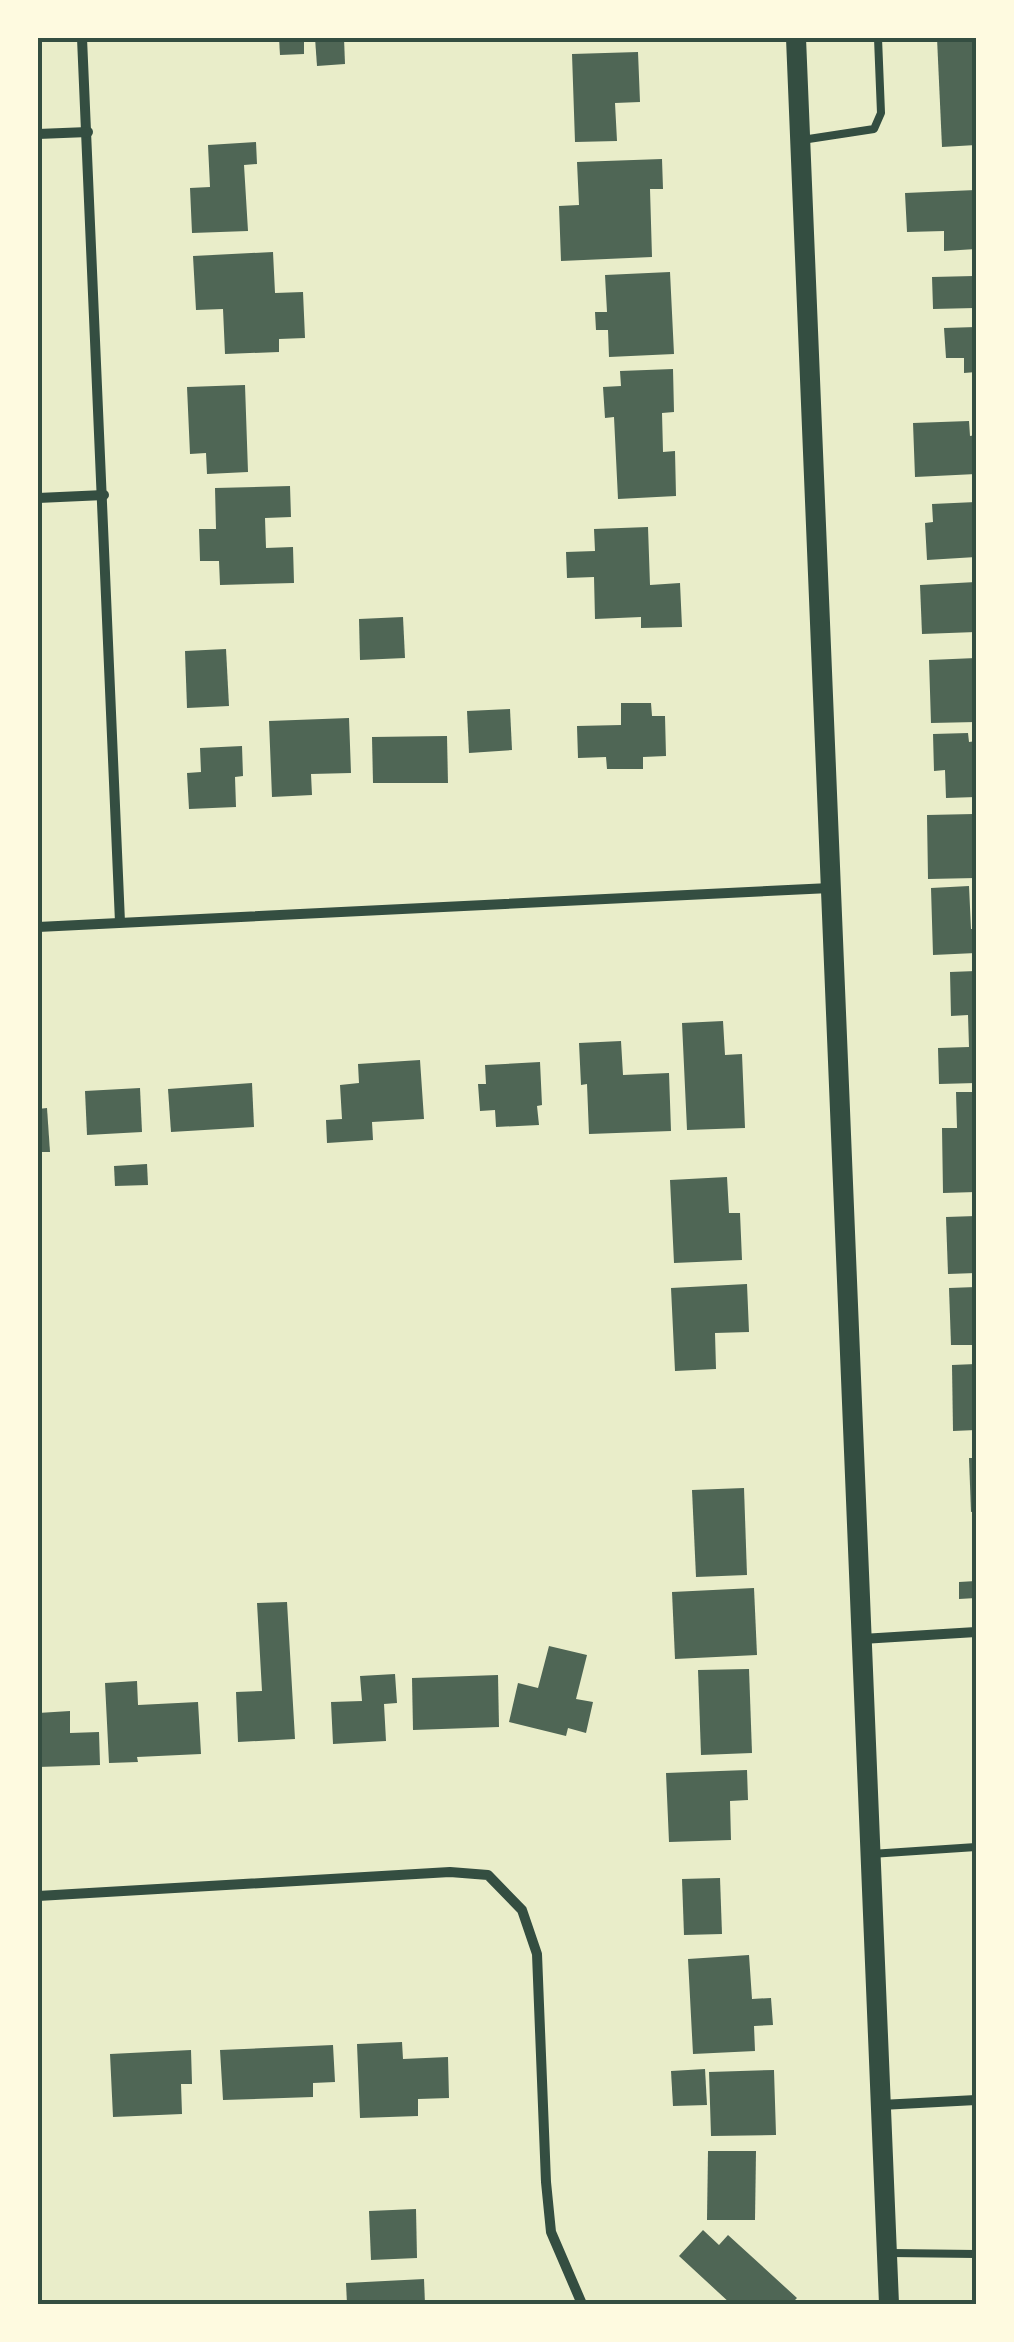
<svg xmlns="http://www.w3.org/2000/svg" width="1014" height="2342" font-family="Montserrat,sans-serif">
	<style>
		.building { fill: #4f6655 }
		.lines { fill: none; stroke-linecap: round; stroke-linejoin: round }
		.service { stroke: #344e41; stroke-width: 8 }
		.minor { stroke: #344e41; stroke-width: 10 }
		.secondary { stroke: #344e41; stroke-width: 20 }
		.neatline { fill: none; stroke: #344e41; stroke-width: 4 }
	</style>
	<rect width="100%" height="100%" fill="#e9edc9"/>
	<g class="building">
		<path d="M279,38H304V54L280,55Z"/>
		<path d="M315,38H344L345,64L317,66Z"/>
		<path d="M937,38H976V145L942,147Z"/>
		<path d="M638,52L640,102L615,103L617,141L575,142L572,54Z"/>
		<path d="M256,142L257,164L244,165L248,231L192,233L190,188L210,187L208,145Z"/>
		<path d="M662,159L663,189H650L652,257L561,261L559,206L579,205L577,162Z"/>
		<path d="M976,190V249L944,251V231L907,232L905,193Z"/>
		<path d="M273,252L275,293L303,292L305,338L279,339V352L225,354L223,309L196,310L193,256Z"/>
		<path d="M670,272L674,354L609,357L608,330H596L595,312H607L605,275Z"/>
		<path d="M974,276L975,308L933,309L932,277Z"/>
		<path d="M976,327V372L964,373V358H946L944,328Z"/>
		<path d="M673,369L674,412L662,413L663,452L675,451L676,496L618,499L614,417L605,418L603,387L621,386L620,371Z"/>
		<path d="M245,385L248,472L207,474L206,453L190,454L187,387Z"/>
		<path d="M969,421L970,436L976,435V474L915,477L913,423Z"/>
		<path d="M290,486L291,517L265,518L266,548L293,547L294,583L220,585L219,561H200L199,529H216L215,488Z"/>
		<path d="M976,502V557L927,560L925,523L933,522L932,504Z"/>
		<path d="M648,527L650,585L680,583L682,627L641,628V617L595,619L594,577L567,578L566,552L595,551L594,529Z"/>
		<path d="M976,582V632L922,634L920,585Z"/>
		<path d="M403,617L405,658L360,660L359,619Z"/>
		<path d="M226,649L229,706L187,708L185,651Z"/>
		<path d="M976,658V722L931,723L929,660Z"/>
		<path d="M621,703H651L652,716H665L666,756L643,757V769H607L606,757L578,758L577,726L621,725Z"/>
		<path d="M510,709L512,750L469,753L467,711Z"/>
		<path d="M349,718L351,773L311,774L312,795L272,797L269,721Z"/>
		<path d="M968,733L969,742L976,741V797L946,798L945,770L934,771L933,734Z"/>
		<path d="M447,736L448,783H373L372,737Z"/>
		<path d="M242,746L243,776L235,777L236,807L189,809L187,773L201,772L200,748Z"/>
		<path d="M974,814L975,836H976V878L928,879L927,815Z"/>
		<path d="M969,886L971,929H976V953L933,955L931,888Z"/>
		<path d="M976,971V1083L939,1084L938,1048L969,1047L968,1015L951,1016L950,972Z"/>
		<path d="M723,1021L725,1055L742,1054L745,1128L687,1130L682,1023Z"/>
		<path d="M621,1041L623,1075L669,1073L671,1131L589,1134L587,1084L581,1085L579,1043Z"/>
		<path d="M420,1060L424,1119L372,1122L373,1140L327,1143L326,1120L342,1119L340,1085L359,1083L358,1064Z"/>
		<path d="M540,1062L542,1105L537,1106L539,1125L496,1127L495,1110L480,1111L478,1084H486L485,1065Z"/>
		<path d="M252,1083L254,1127L171,1132L168,1089Z"/>
		<path d="M140,1088L142,1132L87,1135L85,1091Z"/>
		<path d="M956,1092H976V1192L943,1193L942,1128H957Z"/>
		<path d="M47,1108L50,1152H38V1109Z"/>
		<path d="M147,1164L148,1185L115,1186L114,1166Z"/>
		<path d="M727,1177L729,1213H740L742,1260L674,1263L670,1180Z"/>
		<path d="M976,1216V1273L948,1274L946,1217Z"/>
		<path d="M747,1284L749,1332L715,1333L716,1369L675,1371L671,1288Z"/>
		<path d="M976,1287V1345H951L949,1288Z"/>
		<path d="M976,1364V1430L953,1431L952,1365Z"/>
		<path d="M969,1458H976V1511L971,1512Z"/>
		<path d="M744,1488L747,1575L696,1577L692,1490Z"/>
		<path d="M976,1581V1598L959,1599V1582Z"/>
		<path d="M754,1588L757,1655L675,1659L672,1592Z"/>
		<path d="M287,1602L295,1739L238,1742L236,1692L262,1691L257,1603Z"/>
		<path d="M549,1646L587,1655L576,1699L593,1702L586,1733L568,1728L566,1736L509,1722L518,1683L538,1688Z"/>
		<path d="M749,1669L752,1753L701,1755L698,1670Z"/>
		<path d="M395,1674L397,1703L384,1704L386,1741L333,1744L331,1702L362,1701L360,1676Z"/>
		<path d="M498,1675L499,1727L413,1730L412,1678Z"/>
		<path d="M137,1681L138,1705L198,1702L201,1754L137,1757L138,1762L109,1763L105,1683Z"/>
		<path d="M70,1711V1733L99,1732L100,1765L38,1767V1713Z"/>
		<path d="M747,1770L748,1800L730,1801L731,1840L669,1842L666,1773Z"/>
		<path d="M720,1878L722,1934L684,1935L682,1879Z"/>
		<path d="M749,1955L752,1999L771,1998L773,2025L754,2026L755,2051L693,2054L688,1959Z"/>
		<path d="M402,2042L403,2059L448,2057L449,2098L418,2099V2116L360,2118L357,2044Z"/>
		<path d="M333,2045L335,2082L313,2083V2097L223,2100L220,2050Z"/>
		<path d="M191,2050L192,2084H181L182,2114L113,2117L110,2054Z"/>
		<path d="M705,2069L707,2105L673,2106L671,2071Z"/>
		<path d="M774,2070L776,2135L711,2136L709,2072Z"/>
		<path d="M708,2151H756L755,2220H707Z"/>
		<path d="M416,2209L417,2258L371,2260L369,2211Z"/>
		<path d="M703,2230L719,2245L728,2235L797,2298L791,2304H731L679,2256Z"/>
		<path d="M424,2279L425,2304H347L346,2283Z"/>
	</g>
	<g class="lines">
		<g class="service">
			<path d="M802,140L874,129L881,113L878,38"/>
			<path d="M871,1854L976,1847"/>
			<path d="M891,2253L976,2254"/>
		</g>
		<g class="minor">
			<path d="M82,38L120,922"/>
			<path d="M38,134L88,132"/>
			<path d="M38,498L104,495"/>
			<path d="M38,927L830,888"/>
			<path d="M862,1639L976,1632"/>
			<path d="M38,1896L450,1872L488,1875L522,1910L537,1954L546,2182L551,2232L582,2304"/>
			<path d="M881,2105L976,2100"/>
		</g>
		<path class="secondary" d="M796,38L889,2304"/>
	</g>
	<rect width="1014" height="2342" fill="none" stroke="#fefae0" stroke-width="80"/>
	<rect x="40" y="40" width="934" height="2262" class="neatline"/>
</svg>
